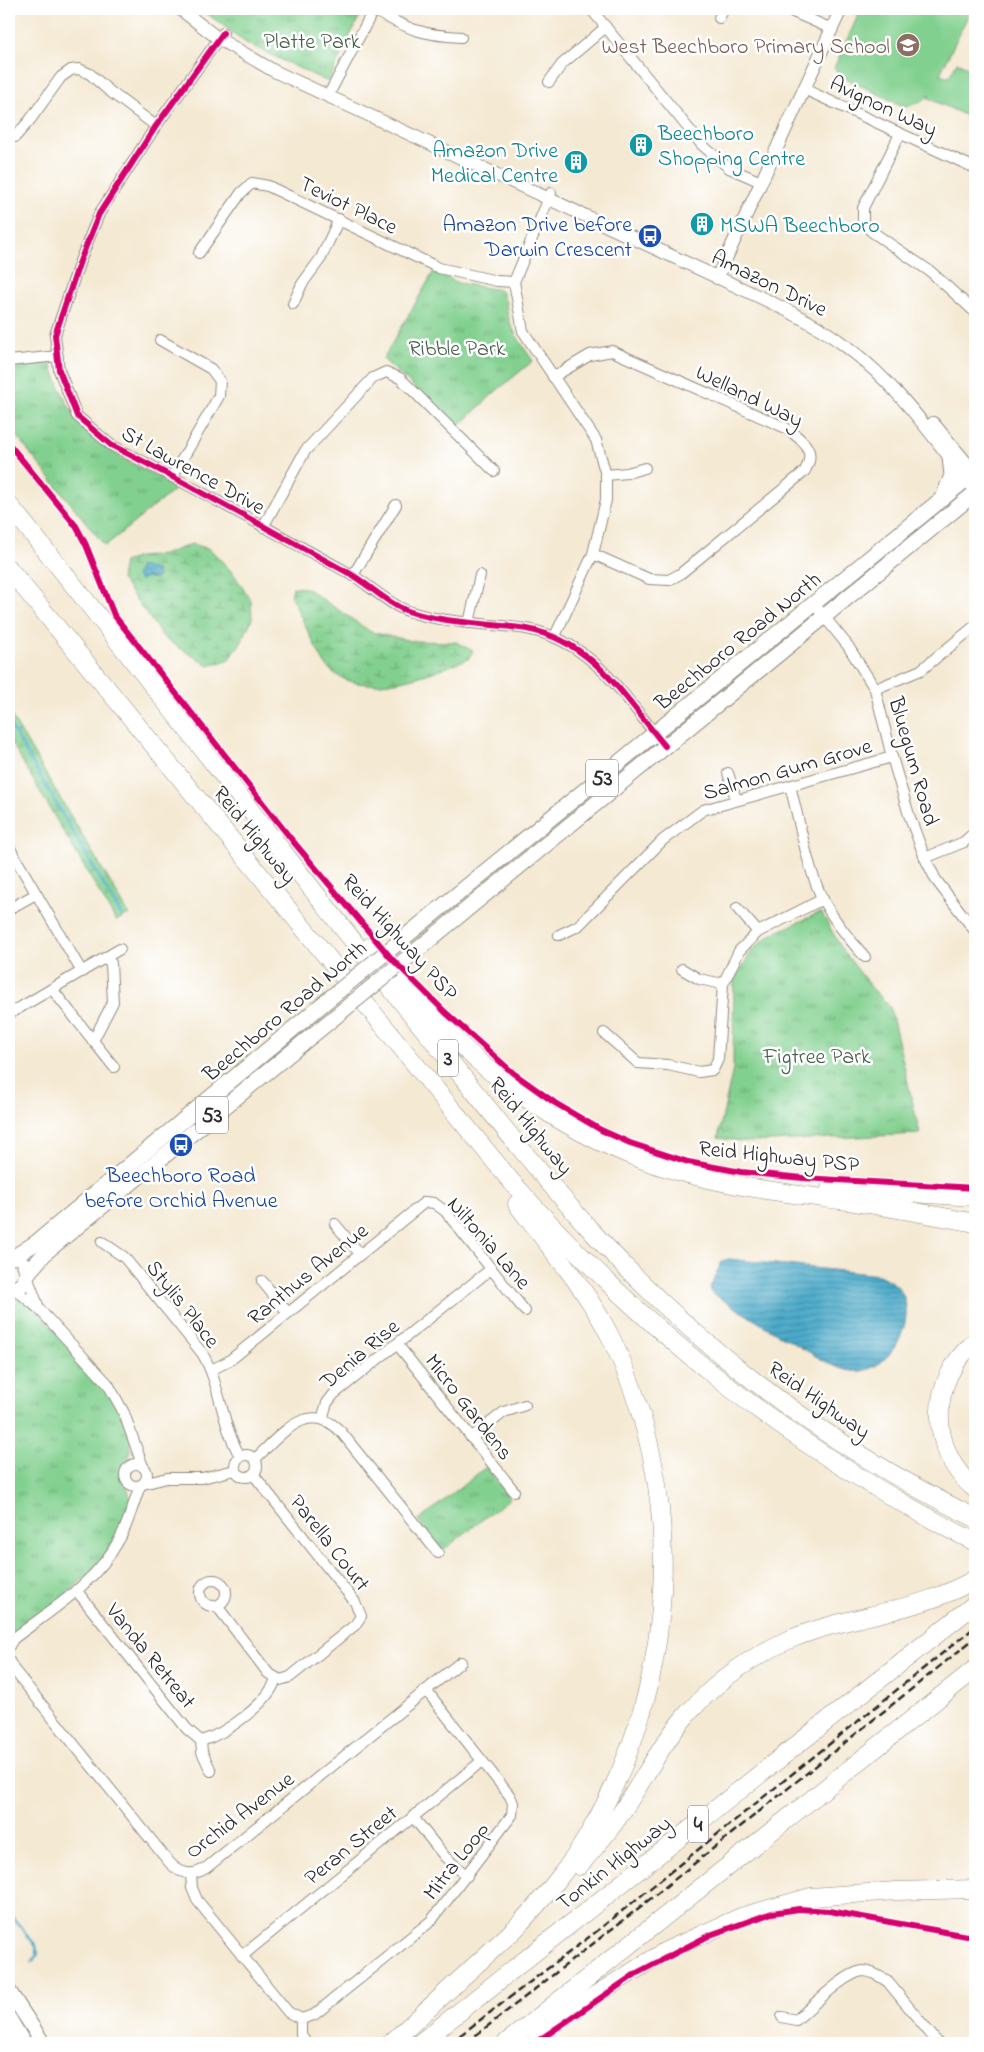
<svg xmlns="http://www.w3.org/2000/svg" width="984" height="2052" font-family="'Indie Flower',sans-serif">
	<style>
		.wetland { fill: url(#wetland-marsh); stroke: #567e5d }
		.park { fill: url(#park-tufts); stroke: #567e5d }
		.pitch { fill: #82d08f; stroke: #567e5d }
		.water { fill: url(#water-rules); stroke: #3b6a7a }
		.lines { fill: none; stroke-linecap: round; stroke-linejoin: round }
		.stream { stroke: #4baaca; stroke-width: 2.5 }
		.minor-casing { stroke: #908a7f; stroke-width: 12 }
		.tertiary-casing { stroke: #908a7f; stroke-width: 14 }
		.secondary-casing { stroke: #908a7f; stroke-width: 16 }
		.primary-casing { stroke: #908a7f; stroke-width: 17 }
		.motorway-casing { stroke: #908a7f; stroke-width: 19 }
		.minor { stroke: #fff; stroke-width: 10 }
		.tertiary { stroke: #fff; stroke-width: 12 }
		.secondary { stroke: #fff; stroke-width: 14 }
		.primary { stroke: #fff; stroke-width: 15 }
		.motorway { stroke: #fff; stroke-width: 18 }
		.rail { stroke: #2b2b2b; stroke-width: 2.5; stroke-dasharray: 8 4; stroke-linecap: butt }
		.primary-bridge-casing { stroke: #908a7f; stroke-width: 17; stroke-linecap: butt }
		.primary-bridge { stroke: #fff; stroke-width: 15 }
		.cycleway-casing { stroke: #fff; stroke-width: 9 }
		.cycleway { stroke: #d6006c; stroke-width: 6 }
		.labels { text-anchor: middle; stroke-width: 5; stroke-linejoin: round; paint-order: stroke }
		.shield { fill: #fff; stroke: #6b6b6b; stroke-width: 1 }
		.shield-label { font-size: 21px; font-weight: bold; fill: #2b2b2b }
		.park-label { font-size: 22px; fill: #455d49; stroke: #fff }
		.education-label { font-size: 22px; fill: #785e54; stroke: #fff; text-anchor: end }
		.street-label { font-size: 22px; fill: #2b2b2b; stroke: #fff }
		.culture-label { font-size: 22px; fill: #0d838f; stroke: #fff; text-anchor: start }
		.transit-label { font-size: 22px; fill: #164399; stroke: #fff; text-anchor: end }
	</style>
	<defs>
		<pattern id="wetland-marsh" width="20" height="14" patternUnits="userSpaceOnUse" patternTransform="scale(1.25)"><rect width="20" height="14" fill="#82d08f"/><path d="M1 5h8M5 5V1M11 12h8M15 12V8" fill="none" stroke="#6ba975"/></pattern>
		<pattern id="park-tufts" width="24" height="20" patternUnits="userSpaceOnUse" patternTransform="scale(1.25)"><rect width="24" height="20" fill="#82d08f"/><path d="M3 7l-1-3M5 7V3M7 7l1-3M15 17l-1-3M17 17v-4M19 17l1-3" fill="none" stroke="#6ba975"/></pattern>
		<pattern id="water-rules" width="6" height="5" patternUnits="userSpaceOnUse" patternTransform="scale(1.25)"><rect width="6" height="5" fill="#4baaca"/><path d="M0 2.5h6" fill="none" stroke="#3f8ba4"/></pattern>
	</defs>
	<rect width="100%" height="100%" fill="#fff"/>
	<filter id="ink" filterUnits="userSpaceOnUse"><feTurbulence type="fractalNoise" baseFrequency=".02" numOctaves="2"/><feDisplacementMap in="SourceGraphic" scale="10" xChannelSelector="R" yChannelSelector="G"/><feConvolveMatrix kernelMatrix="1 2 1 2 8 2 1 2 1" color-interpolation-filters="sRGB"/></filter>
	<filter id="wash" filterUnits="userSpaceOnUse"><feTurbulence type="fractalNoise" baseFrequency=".0096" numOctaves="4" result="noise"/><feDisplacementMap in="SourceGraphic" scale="20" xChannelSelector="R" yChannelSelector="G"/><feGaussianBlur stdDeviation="1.12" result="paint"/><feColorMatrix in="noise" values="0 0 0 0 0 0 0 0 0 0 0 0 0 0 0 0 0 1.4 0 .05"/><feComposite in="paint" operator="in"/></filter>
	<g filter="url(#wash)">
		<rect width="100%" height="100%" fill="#f4e9d3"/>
		<g class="wetland">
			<path d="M192,544L210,549L233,573L251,600L252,619L241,643L228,660L209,666L164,638L121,579L124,562L139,557L163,555Z"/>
			<path d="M293,587L306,588L371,632L412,641L456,642L473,651L468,659C430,673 364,702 329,669C322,663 298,610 291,597Z"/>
			<path d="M9,712L129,914L116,921L9,739Z"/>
		</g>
		<g class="park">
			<path d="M201,9H363L328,82L246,43Z"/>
			<path d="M434,271L458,283L500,290C507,299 506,309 509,320C515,335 524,348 533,361L495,392L458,427L383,359Z"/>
			<path d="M50,362C58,383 66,405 80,424C101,452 147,470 178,487L105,546L9,427V366Z"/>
			<path d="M821,912L842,949L871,987L890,1007L920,1134L748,1142L718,1138L733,1069L734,979L754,948L772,934Z"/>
			<path d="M15,1289L108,1384L132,1440L125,1476L132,1507L110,1555L9,1646V1292Z"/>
			<path d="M486,1467L510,1498L442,1551L418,1521Z"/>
		</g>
		<path class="pitch" d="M861,9H971L940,74L949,77L957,62L975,71V120L928,98L930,94L921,102L905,107L841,76L834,68Z"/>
		<g class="water">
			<path d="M140,566L156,570L158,576L155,579L146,577L140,581L136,575Z"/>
			<path d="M729,1259L879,1275C885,1278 893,1282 898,1287C922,1316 889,1376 852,1371C836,1369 821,1359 807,1351C775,1333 743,1313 712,1293L710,1287L722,1261Z"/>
		</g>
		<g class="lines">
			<g class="stream">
				<path d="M9,723L122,916"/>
				<path d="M9,1913L36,1946L38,1955L32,1962"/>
			</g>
		</g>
	</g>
	<g filter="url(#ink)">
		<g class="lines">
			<g class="minor-casing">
				<g id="minor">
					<path d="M591,9L702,145L729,168L761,182"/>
					<path d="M786,9L832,29"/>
					<path d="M373,10C409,29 420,35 461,37"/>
					<path d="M719,18L724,9"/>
					<path d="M223,33L156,126L99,214L80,261L55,335L59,370L77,416L111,445C191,485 269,530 347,572C366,582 389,605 408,611C445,624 489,623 527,629C593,641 625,698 665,746"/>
					<path d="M549,82L562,64L606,27"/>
					<path d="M804,89L975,168"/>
					<path d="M328,96L374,9"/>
					<path d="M900,134L863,208V222L871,231L931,272L975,312"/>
					<path d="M15,137L30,120L61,77L71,70L79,69L90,74L108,90L156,126"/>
					<path d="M551,193L514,282L523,331L596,440L606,475V500L593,554L555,636"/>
					<path d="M199,253L241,193L252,183L268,186L439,268L497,281L514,282"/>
					<path d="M293,304L302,284L321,258L339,219"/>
					<path d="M160,340L211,369L220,381L219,396L172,477"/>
					<path d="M9,361L58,356"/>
					<path d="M553,377L590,355L612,351L786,428C803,440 818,451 804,472L680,574L669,580L649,579L593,554"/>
					<path d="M606,475L627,473L645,468"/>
					<path d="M263,527L305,451L373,378L386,372L400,378L494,471"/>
					<path d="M353,575L396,505"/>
					<path d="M814,604L848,646L875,689L892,757L909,815L925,858L936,880L975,931"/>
					<path d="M469,623L480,575"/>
					<path d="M875,689L921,670L975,626"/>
					<path d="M728,773L736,799"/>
					<path d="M790,786C800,822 806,864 822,898C833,920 849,939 865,957"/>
					<path d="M9,847L82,972"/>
					<path d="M925,858L964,842L975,832"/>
					<path d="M737,908L758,932"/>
					<path d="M9,909L36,894"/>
					<path d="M559,935L578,926L663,840L703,810L892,757"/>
					<path d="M682,969L699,979L723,984"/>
					<path d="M52,989L114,1067"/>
					<path d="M9,1014L120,949"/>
					<path d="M604,1033L638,1063L668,1065L699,1072L713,1070L718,1059L723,984L739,951L758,932L823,899"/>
					<path d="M93,1041L113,1002L111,963L106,958"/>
					<path d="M335,1224L360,1254"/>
					<path d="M102,1242L124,1257L202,1353C221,1385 221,1424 240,1456"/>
					<path d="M27,1276L39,1308"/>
					<path d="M262,1281L288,1313"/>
					<path d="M15,1289L39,1309L108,1384L124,1413L143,1467"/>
					<path d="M397,1344L514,1491"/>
					<path d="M211,1370L229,1361L425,1202L434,1203L445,1211L525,1311"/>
					<path d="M322,1419L327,1403L334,1394L491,1269"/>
					<path d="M471,1438L504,1412L525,1405"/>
					<circle cx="246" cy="1466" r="11"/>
					<path d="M255,1459C281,1435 309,1397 342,1433L438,1553"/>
					<circle cx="136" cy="1475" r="11"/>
					<path d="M143,1484L167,1478H202L235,1470"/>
					<circle cx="213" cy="1593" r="13"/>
					<path d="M76,1590L187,1729L201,1741C225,1734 268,1704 276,1679"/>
					<path d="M217,1606L268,1673L280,1680L290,1677L355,1625L361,1616L355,1602L253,1474"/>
					<path d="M9,1646L13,1639C51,1610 96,1583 119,1540C129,1523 133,1504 140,1486"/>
					<path d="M9,1661L14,1670L169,1862C180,1874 192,1877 206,1868L461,1662"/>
					<path d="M201,1741L202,1752L211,1771"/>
					<path d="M413,1817L445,1857L467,1876"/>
					<path d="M191,1874L192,1888L197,1900L288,2012L301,2019L314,2015L431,1921L512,1815L513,1803L510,1796L426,1690"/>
					<path d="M242,1956L482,1761"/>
					<path d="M782,2017L796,2020C812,2007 844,1973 863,1971C872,1971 881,1977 888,1982L938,2043"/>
					<path d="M301,2019V2035L306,2043"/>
				</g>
			</g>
			<g class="tertiary-casing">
				<g id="tertiary">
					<path d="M180,9L219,39L274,71L764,299C793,313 821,327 847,347C897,384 934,438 972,486"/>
					<path d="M717,278L841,9"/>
					<path d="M933,423L975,473"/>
				</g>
			</g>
			<g class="secondary-casing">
				<g id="secondary">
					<path d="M9,1991L43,2043"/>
					<path d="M9,2018L24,2043"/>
				</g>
			</g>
			<g class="primary-casing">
				<g id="primary">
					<path d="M944,496L952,475L950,457"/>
					<path d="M389,950L975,472"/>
					<path d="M400,964L975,493"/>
					<path d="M14,1257L37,1242L330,998"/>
					<path d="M27,1274L46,1252L341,1012"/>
					<path d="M9,1289C22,1289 31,1278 25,1265"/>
				</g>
			</g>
			<g class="motorway-casing">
				<g id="motorway">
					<path d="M9,505C147,674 277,848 414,1017C474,1090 532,1166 596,1236C703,1353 833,1448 975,1518"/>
					<path d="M9,569L510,1180C644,1332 794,1451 975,1542"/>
					<path d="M371,946C412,991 451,1042 500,1079C540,1110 583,1136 630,1155C699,1183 775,1192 848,1201C891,1207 933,1215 975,1223"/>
					<path d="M830,1188L975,1197"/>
					<path d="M975,1342C928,1380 928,1451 975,1489"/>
					<path d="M579,1866C593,1850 607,1834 619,1816C640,1786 656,1753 679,1724C707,1689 745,1660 786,1641C847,1614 917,1614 975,1579"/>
					<path d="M512,1932C542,1900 570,1868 591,1830C678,1680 687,1496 612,1340C588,1290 550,1248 517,1204"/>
					<path d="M535,2033L664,1952L741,1917L811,1897L896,1891L975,1889"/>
					<path d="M391,2043L519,1925"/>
					<path d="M420,2043L975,1604"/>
					<path d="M506,2043L975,1669"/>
				</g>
			</g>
			<use href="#minor" class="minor"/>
			<use href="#tertiary" class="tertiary"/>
			<use href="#secondary" class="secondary"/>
			<use href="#primary" class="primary"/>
			<use href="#motorway" class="motorway"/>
			<g class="rail">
				<path d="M450,2043L597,1931L975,1627"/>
				<path d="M466,2043L654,1896L975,1638"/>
			</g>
			<g class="primary-bridge-casing">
				<g id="primary-bridge">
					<path d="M330,998L389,950"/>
					<path d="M341,1012L400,964"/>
				</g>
			</g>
			<use href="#primary-bridge" class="primary-bridge"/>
			<g class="cycleway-casing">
				<g id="cycleway">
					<path d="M223,33L156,126L99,214L80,261L55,335L59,370L77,416L111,445C191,485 269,530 347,572C366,582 389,605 408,611C445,624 489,623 527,629C593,641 625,698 665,746"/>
					<path d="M9,444L76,526L86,545L114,615L292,840L391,958L445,1012L513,1073L555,1103L601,1130L630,1143L688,1162L741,1172L803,1178L975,1188"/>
					<path d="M535,2043L637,1973L710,1935L772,1913L799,1909L829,1911L967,1936L975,1934"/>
				</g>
			</g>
			<use href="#cycleway" class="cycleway"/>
		</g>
	</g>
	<defs>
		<g id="school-disc" transform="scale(1.25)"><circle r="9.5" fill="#8d6e63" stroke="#fff"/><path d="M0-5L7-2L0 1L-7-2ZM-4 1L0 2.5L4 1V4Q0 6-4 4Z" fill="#fff"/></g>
		<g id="building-disc" transform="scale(1.25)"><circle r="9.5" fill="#0f9aa8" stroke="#fff"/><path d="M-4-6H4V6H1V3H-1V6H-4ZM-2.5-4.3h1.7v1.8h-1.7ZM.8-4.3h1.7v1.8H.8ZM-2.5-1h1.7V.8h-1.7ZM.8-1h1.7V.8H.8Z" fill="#fff"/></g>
		<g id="bus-disc" transform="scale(1.25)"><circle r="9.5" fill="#1a4fb4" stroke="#fff"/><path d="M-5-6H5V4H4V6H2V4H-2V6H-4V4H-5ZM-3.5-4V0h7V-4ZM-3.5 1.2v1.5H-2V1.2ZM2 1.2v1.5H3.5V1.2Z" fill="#fff"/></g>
	</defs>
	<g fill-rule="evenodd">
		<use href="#school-disc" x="908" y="45"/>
		<use href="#building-disc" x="641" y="145"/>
		<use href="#building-disc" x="576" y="162"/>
		<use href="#building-disc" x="702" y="224"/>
		<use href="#bus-disc" x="650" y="236"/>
		<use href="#bus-disc" x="181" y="1145"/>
	</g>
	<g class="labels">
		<g class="shield">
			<rect x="586" y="759.5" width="32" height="37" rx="4"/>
			<rect x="438" y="1039.5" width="20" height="37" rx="4"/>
			<rect x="196" y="1096.5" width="32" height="37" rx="4"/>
			<rect x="688" y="1805.5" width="20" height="37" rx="4"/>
		</g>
		<g class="shield-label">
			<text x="602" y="785">53</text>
			<text x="448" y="1065">3</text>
			<text x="212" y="1122">53</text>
			<text x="698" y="1831">4</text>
		</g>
		<g class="park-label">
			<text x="312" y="48">Platte Park</text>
			<text x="457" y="355">Ribble Park</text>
			<text x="817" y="1063">Figtree Park</text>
		</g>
		<g class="education-label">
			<text x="890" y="53">West Beechboro Primary School</text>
		</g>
		<g class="street-label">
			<text transform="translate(884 105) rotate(25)" y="8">Avignon Way</text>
			<text transform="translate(349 204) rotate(26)" y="8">Teviot Place</text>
			<text transform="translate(770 282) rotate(26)" y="8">Amazon Drive</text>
			<text transform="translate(750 395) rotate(26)" y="8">Welland Way</text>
			<text transform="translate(194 469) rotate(29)" y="8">St Lawrence Drive</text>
			<text transform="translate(737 640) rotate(-39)" y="8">Beechboro Road North</text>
			<text transform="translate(915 761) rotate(74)" y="8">Bluegum Road</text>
			<text transform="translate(787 768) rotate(-16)" y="8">Salmon Gum Grove</text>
			<text transform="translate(256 834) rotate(51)" y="8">Reid Highway</text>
			<text transform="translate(401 936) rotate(48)" y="8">Reid Highway PSP</text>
			<text transform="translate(284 1010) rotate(-40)" y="8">Beechboro Road North</text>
			<text transform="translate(532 1125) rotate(51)" y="8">Reid Highway</text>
			<text transform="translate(779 1155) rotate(6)" y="8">Reid Highway PSP</text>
			<text transform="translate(490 1242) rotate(49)" y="8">Niltonia Lane</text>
			<text transform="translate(307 1273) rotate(-39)" y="8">Ranthus Avenue</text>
			<text transform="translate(184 1303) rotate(52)" y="8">Stylis Place</text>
			<text transform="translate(359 1353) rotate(-40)" y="8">Denia Rise</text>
			<text transform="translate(820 1399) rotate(35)" y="8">Reid Highway</text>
			<text transform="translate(470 1406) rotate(52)" y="8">Micro Gardens</text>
			<text transform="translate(331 1542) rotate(52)" y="8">Parella Court</text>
			<text transform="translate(152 1655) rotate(51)" y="8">Vanda Retreat</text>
			<text transform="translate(239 1814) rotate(-37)" y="8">Orchid Avenue</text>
			<text transform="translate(350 1844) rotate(-39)" y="8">Peran Street</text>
			<text transform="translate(455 1860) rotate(-52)" y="8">Mitra Loop</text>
			<text transform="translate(613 1862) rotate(-38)" y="8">Tonkin Highway</text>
		</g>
		<g class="culture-label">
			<text x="658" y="140">Beechboro<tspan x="658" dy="25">Shopping Centre</tspan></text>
			<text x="558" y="157" text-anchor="end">Amazon Drive<tspan x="558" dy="25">Medical Centre</tspan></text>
			<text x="720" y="232">MSWA Beechboro</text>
		</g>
		<g class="transit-label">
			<text x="632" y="231">Amazon Drive before<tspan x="632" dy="25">Darwin Crescent</tspan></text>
			<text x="181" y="1182" text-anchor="middle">Beechboro Road<tspan x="181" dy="25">before Orchid Avenue</tspan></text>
		</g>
	</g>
	<rect width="984" height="2052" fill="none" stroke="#fff" stroke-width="30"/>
</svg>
